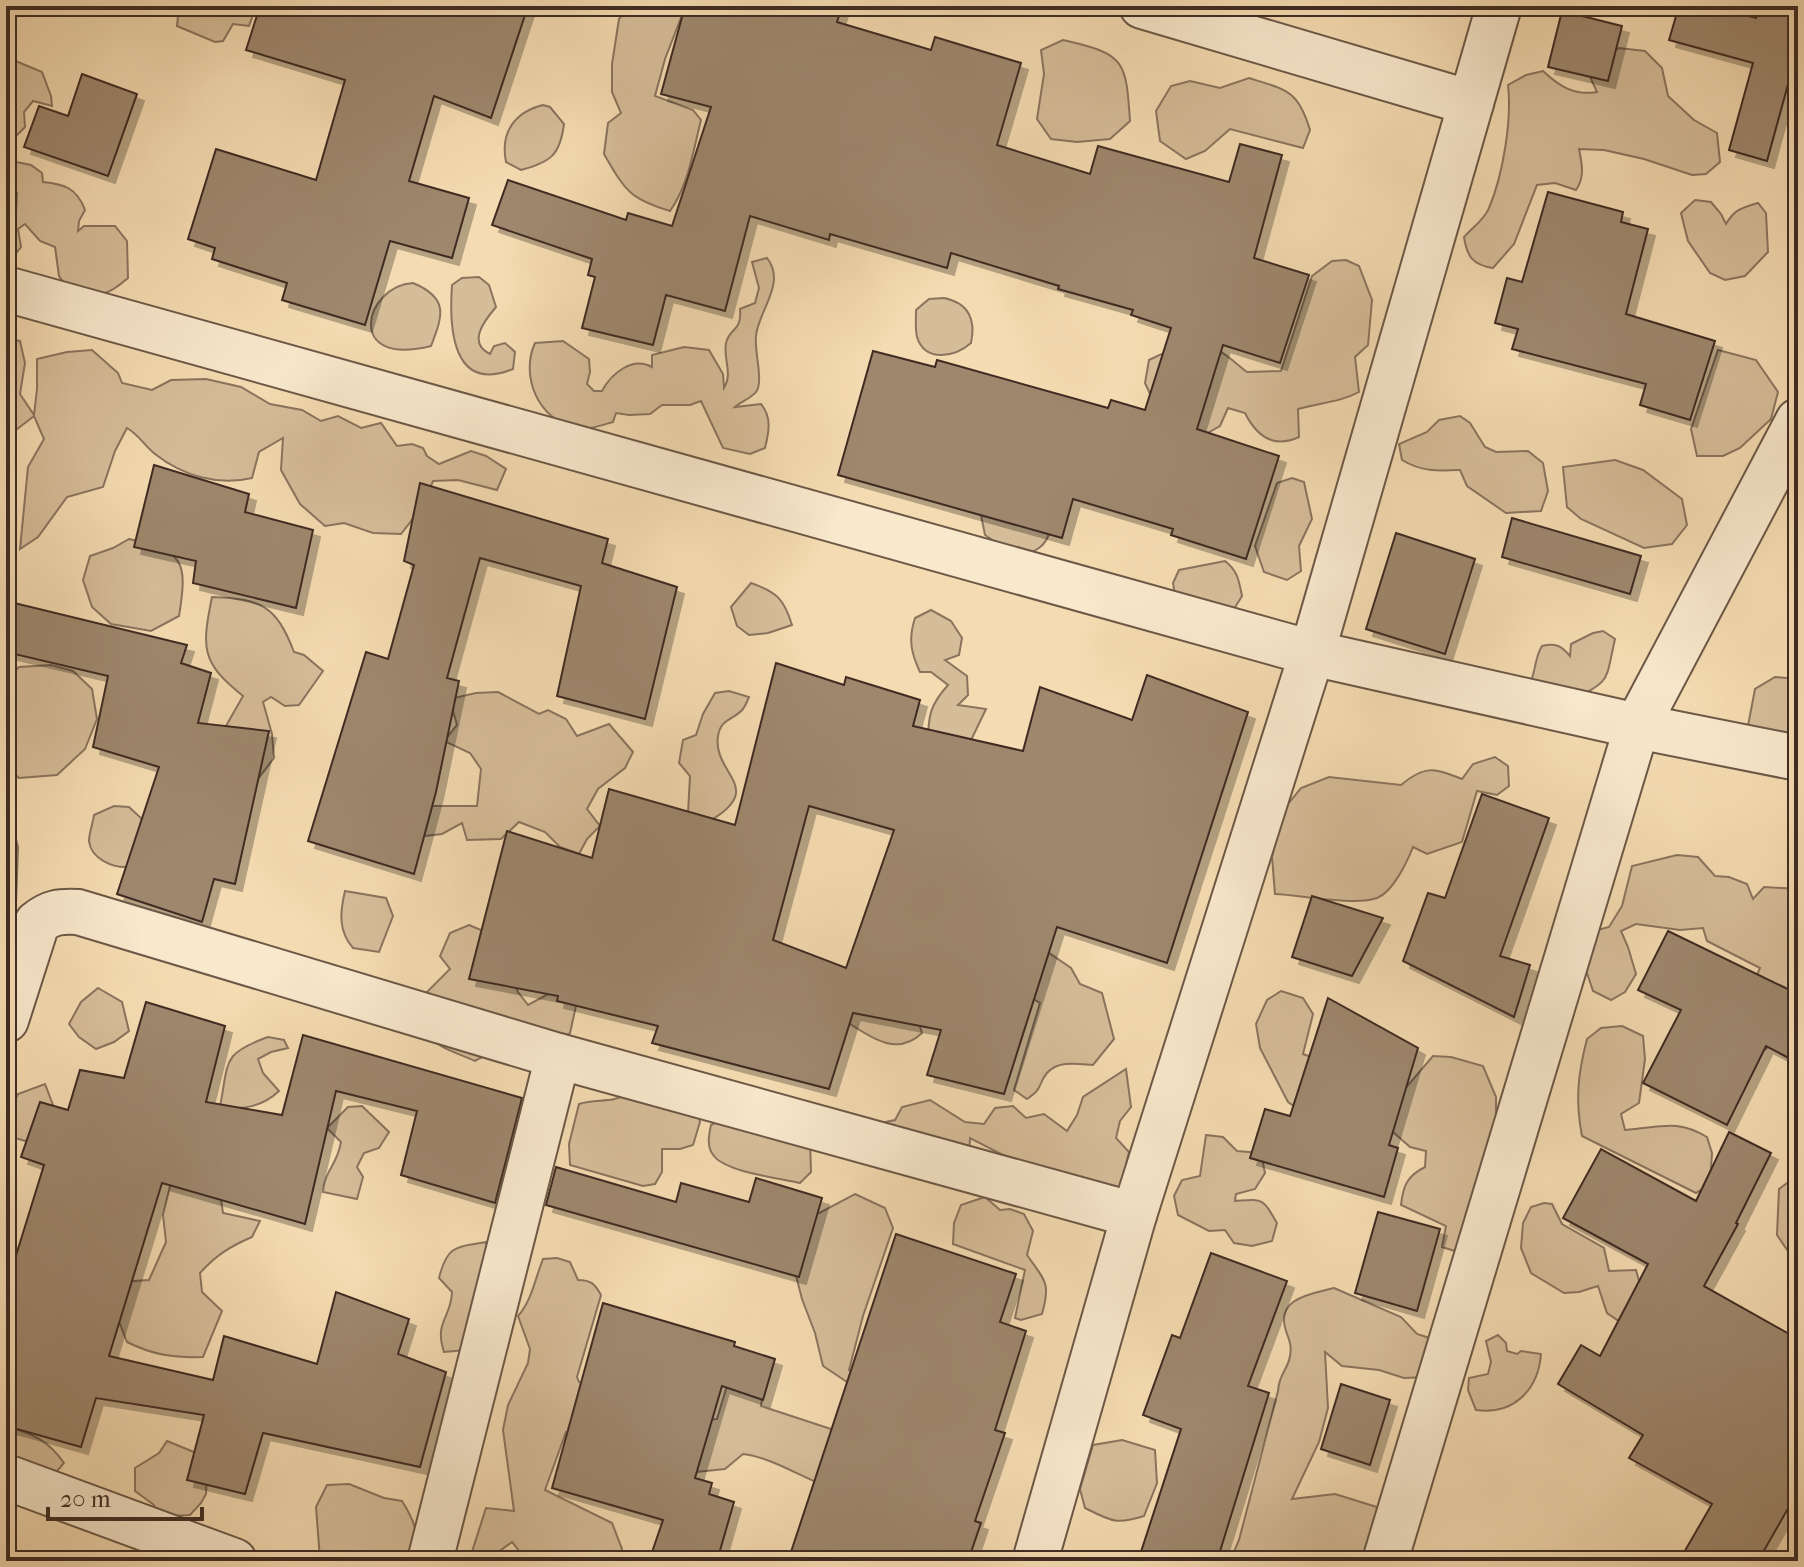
<svg xmlns="http://www.w3.org/2000/svg" width="1804" height="1567" font-family="'IM FELL French Canon',serif">
	<style>
		.green { fill: #d6bd99; stroke: #8a745e; stroke-width: 2 }
		.building { fill: #9e876d; stroke: #3f2c24; stroke-width: 2; fill-rule: evenodd; filter: url(#shadow) }
		.lines { fill: none; stroke-linecap: round; stroke-linejoin: round }
		.minor-casing { stroke: #6c5847; stroke-width: 48 }
		.minor { stroke: #f8e8cc; stroke-width: 44 }
	</style>
	<defs>
		<filter id="shadow"><feDropShadow dx="7" dy="7" stdDeviation="0" flood-color="#0004"/></filter>
	</defs>
	<rect width="100%" height="100%" fill="#f5dbb1"/>
	<filter id="stains"><feTurbulence type="fractalNoise" baseFrequency=".0025" numOctaves="4"/><feColorMatrix values="0 0 0 0 .2 0 0 0 0 .09 0 0 0 0 .02 0 0 0 .5 -.17"/></filter>
	<radialGradient id="worn" r=".72"><stop offset=".6" stop-color="#630" stop-opacity="0"/><stop offset="1" stop-color="#630" stop-opacity=".3"/></radialGradient>
	<g class="green">
		<path d="M179,6H256L249,26L233,24L223,41L215,42L177,26Z"/>
		<path d="M629,6H672L682,15L665,59L655,96L693,110L701,120C693,151 689,184 670,211C629,199 625,190 604,154L608,123L621,113L612,92V64L619,19Z"/>
		<path d="M1063,40C1125,54 1126,60 1130,121L1110,139L1077,142L1051,139L1037,119L1044,74L1041,50Z"/>
		<path d="M1619,48L1645,51L1662,68L1668,96L1694,120L1717,133L1720,162L1706,174L1692,175L1644,159L1604,150L1579,149C1582,164 1585,177 1576,190L1555,183L1537,185L1514,244L1493,268C1473,265 1467,257 1464,237C1472,228 1485,219 1489,208C1503,175 1512,120 1508,85L1526,75L1543,71C1559,86 1574,96 1597,92L1586,68Z"/>
		<path d="M6,57L42,72L51,96L52,106L33,101L24,112L25,127L6,146Z"/>
		<path d="M1249,78C1287,90 1298,90 1310,130L1303,148L1230,129L1205,151L1186,159L1160,141L1156,111L1171,86L1190,81L1220,88Z"/>
		<path d="M543,105L550,107L564,124C560,155 551,162 521,170L506,162C500,132 515,112 543,105Z"/>
		<path d="M6,160L31,165L42,173L43,182C64,184 77,188 85,210L79,221L78,231L84,226H115L127,241L128,278C104,299 99,296 69,290L59,276L55,247L40,241L25,224L18,229L21,247L13,257L6,259V216L16,213L17,193L6,177Z"/>
		<path d="M1695,200L1711,202L1721,214L1726,224C1734,210 1741,208 1758,203L1766,213L1768,252L1745,276L1725,280L1710,273L1688,241L1681,213Z"/>
		<path d="M767,258C787,283 758,311 756,336C754,351 764,382 756,392C751,398 741,402 735,407L761,404C772,417 769,432 765,448L750,454L723,448L701,401L690,405H662L650,414L629,415L616,413L613,422C602,425 587,431 576,428C538,420 520,376 535,343L563,341L589,359L590,372L587,384L594,391H602C611,374 632,356 652,367V355L684,347L709,350L723,374L724,388C733,373 723,359 726,343C730,327 742,332 740,309L755,303L759,288L752,262Z"/>
		<path d="M1346,260L1359,266L1372,300L1368,345L1355,357L1359,392C1341,402 1319,403 1298,409L1299,437C1273,449 1256,435 1245,413L1228,408L1220,426L1204,435L1165,426L1145,383L1149,360C1175,347 1202,337 1227,356C1234,361 1240,367 1247,372L1281,371L1312,276L1332,261Z"/>
		<path d="M479,277L489,285L496,307C484,321 467,343 490,354L494,346L505,343L515,352L513,369C452,394 449,328 452,285L462,278Z"/>
		<path d="M413,283C449,298 443,315 431,346C344,368 364,286 413,283Z"/>
		<path d="M944,298C969,303 976,320 971,343C955,357 925,363 917,337C915,329 916,319 916,310L929,299Z"/>
		<path d="M6,339L20,341L25,363L20,394L34,415L37,389V359L67,352L92,350L118,373L122,383L152,390L171,380L206,379L241,387L270,404L302,410L321,421L338,416L361,428L381,423L397,446L412,444L423,448L427,456L439,464L471,451L486,456L506,469L497,490L458,480L433,481L422,507L401,534L373,533L344,523L325,526L300,504L281,470L283,438L259,452L252,478C218,486 183,476 155,454C144,445 139,435 127,428L115,451L103,487L67,497L38,537L20,549L28,467L44,439L34,416L12,433L6,458Z"/>
		<path d="M1718,350L1756,360L1778,392L1771,419L1740,448L1723,456H1697L1691,429Z"/>
		<path d="M1460,416L1470,423L1485,447L1496,452L1528,451L1543,463L1548,491L1541,511L1506,513L1467,486L1460,470C1438,471 1422,472 1402,460L1399,444L1427,432L1439,420Z"/>
		<path d="M1615,460L1643,470L1682,499L1687,525L1672,544L1644,548L1581,519L1567,507L1563,467Z"/>
		<path d="M1292,478L1304,482L1312,519L1299,546L1301,571L1287,580L1264,572L1255,546L1277,483Z"/>
		<path d="M979,505L1050,529C1047,548 1033,553 1016,556L985,535Z"/>
		<path d="M129,539C184,551 188,561 179,616L151,631L111,624L92,607L83,580L90,556L113,548Z"/>
		<path d="M1225,561C1238,571 1239,581 1242,596L1234,609L1176,601L1173,583L1179,570Z"/>
		<path d="M751,583C777,592 784,599 792,625L768,633L749,635L737,626L731,607Z"/>
		<path d="M212,597C261,599 276,605 294,652L304,655L323,671L299,705L285,706L271,697L263,702L272,734L274,758L254,784L222,733L243,696C200,662 202,647 212,597Z"/>
		<path d="M931,610L951,621L962,638L959,655L945,660L967,676L968,695L958,705L986,709L962,759L928,743C928,716 930,705 948,685L931,672H920C911,653 908,639 915,618Z"/>
		<path d="M1603,631L1615,639C1605,683 1612,680 1569,701L1531,681C1536,668 1535,657 1542,646C1555,643 1561,645 1570,656L1571,644L1593,633Z"/>
		<path d="M51,665L73,671L92,689L97,719L85,749L57,775L19,778L6,766V680L19,667Z"/>
		<path d="M1775,677L1798,679V747L1747,731L1755,689Z"/>
		<path d="M729,691L749,697C747,701 746,705 743,709C734,720 721,718 718,736C712,773 765,787 713,819L688,813L690,776L679,763L683,740L696,735L703,714L715,693Z"/>
		<path d="M498,692L539,714L548,710L566,719L577,736L609,724L633,752L625,768L598,789L587,809L600,826L587,839L579,854L560,847L545,832L519,822L501,839L467,840L462,823L442,834L424,836L432,806H477L481,769L470,753L444,741L457,725L452,707L454,698L476,693Z"/>
		<path d="M1495,757L1508,766L1509,786L1497,795L1477,791L1462,842L1427,854L1413,847C1407,862 1393,892 1377,898C1354,906 1301,895 1275,894L1272,857L1283,810L1301,788L1329,777L1401,785C1425,765 1434,768 1462,779L1473,764Z"/>
		<path d="M6,800L18,847L15,931L6,974Z"/>
		<path d="M114,806L129,807L142,819L128,867C113,868 91,859 89,841C89,833 93,823 94,815Z"/>
		<path d="M1677,855L1698,857L1715,876L1729,877L1747,884L1753,899L1764,887L1798,889V994L1766,1049L1733,1032L1760,968L1707,941L1703,928L1680,930L1636,924L1621,931L1628,947L1636,974L1625,992L1611,1000L1593,991L1586,970L1590,932L1609,927L1622,906L1632,866Z"/>
		<path d="M345,891L386,898L393,916L379,952L353,948C338,931 340,912 345,891Z"/>
		<path d="M469,925L493,935L518,992L528,1005L552,992L576,1006L570,1033L553,1046L495,1050L475,1061C436,1044 425,1046 419,1000L450,969L440,956L450,933Z"/>
		<path d="M1015,942L1049,953L1071,968L1080,984L1102,993L1114,1039L1093,1065C1078,1064 1058,1060 1047,1073C1037,1085 1044,1088 1027,1099L1014,1090L1040,1003L1010,985Z"/>
		<path d="M838,983L917,1017L922,1033C896,1058 869,1036 844,1020Z"/>
		<path d="M98,988L122,1002L129,1031L114,1042L96,1049L79,1037L69,1024L81,1002Z"/>
		<path d="M1281,991L1303,998L1313,1014L1303,1054L1403,1091L1433,1056L1451,1057L1483,1066L1496,1097V1129L1461,1253L1442,1247L1446,1226L1401,1205C1403,1186 1407,1176 1425,1167L1426,1151L1410,1147L1384,1124L1309,1116L1288,1102L1260,1048L1256,1024L1267,1000Z"/>
		<path d="M1622,1026L1643,1036L1645,1059L1639,1103L1621,1114L1625,1130C1659,1128 1676,1118 1707,1137L1712,1153L1710,1184L1696,1193L1582,1136C1575,1101 1578,1073 1587,1039L1601,1028Z"/>
		<path d="M268,1037L284,1040L288,1048L271,1052L258,1059L263,1073L279,1091C262,1107 243,1110 220,1107C229,1061 221,1054 268,1037Z"/>
		<path d="M1126,1069L1131,1107L1120,1121L1116,1138L1129,1152L1119,1196L1038,1173L970,1138L969,1157L876,1124L895,1120L902,1107L930,1100L965,1122L984,1124L995,1108L1013,1106L1026,1118L1044,1114L1067,1131L1077,1115L1083,1097Z"/>
		<path d="M45,1084L58,1118L40,1145L11,1137L6,1117L18,1094Z"/>
		<path d="M628,1094L696,1108L700,1122L693,1145L680,1149H662V1172L655,1184L643,1186L570,1165L569,1144L579,1104C597,1098 610,1104 628,1094Z"/>
		<path d="M362,1106L389,1132L379,1148L364,1153L357,1167L363,1177L357,1199L323,1192C325,1169 337,1166 341,1142L327,1128L348,1107Z"/>
		<path d="M723,1119L810,1141L811,1172L800,1183C779,1178 726,1172 714,1156C706,1147 709,1135 711,1125Z"/>
		<path d="M1206,1135L1223,1137L1237,1151L1261,1153L1265,1173L1255,1189L1236,1194L1235,1201C1263,1199 1262,1197 1277,1223L1272,1241L1252,1246L1234,1243L1225,1230L1209,1231L1178,1215L1174,1196L1182,1180L1200,1176Z"/>
		<path d="M1798,1175V1266L1777,1235L1779,1189Z"/>
		<path d="M171,1182L221,1199L223,1213L260,1221L252,1237C231,1246 216,1255 200,1273L202,1292L222,1311L203,1357C174,1358 153,1355 127,1342L111,1301L119,1282L149,1280L166,1242L163,1215Z"/>
		<path d="M855,1194L885,1208L893,1228L863,1316L849,1370L892,1385L821,1484C796,1474 769,1457 743,1454L725,1469L696,1472L566,1432L545,1490L612,1523L622,1549L621,1561H527L512,1542L490,1558V1561H469L486,1508L514,1511L503,1430L508,1405L528,1363L530,1349L518,1316C532,1300 535,1279 543,1259L557,1258L570,1262L578,1280C591,1280 595,1284 601,1295L577,1377L579,1382L682,1421L717,1419L726,1389L736,1372L764,1384L761,1406L837,1431L845,1410L847,1382L823,1366L815,1333L802,1299L792,1260L804,1221Z"/>
		<path d="M985,1197L1000,1210L1010,1209L1024,1214L1033,1231L1027,1255C1045,1281 1051,1282 1042,1314L1021,1320L1015,1318L1025,1270L953,1244L954,1223L961,1205Z"/>
		<path d="M1544,1203L1552,1204L1562,1224L1604,1248L1609,1271L1636,1270L1643,1295L1623,1324L1607,1313L1598,1286L1579,1292L1564,1293L1531,1273L1521,1248L1523,1223L1531,1207Z"/>
		<path d="M486,1242L490,1268L467,1350L444,1352C434,1321 451,1319 452,1292L439,1278C447,1246 455,1247 486,1242Z"/>
		<path d="M1334,1288L1401,1317L1417,1334L1439,1341L1427,1377L1404,1378L1379,1370L1342,1366L1325,1352L1328,1408L1319,1442L1292,1499L1335,1494L1380,1508L1366,1561H1230L1239,1540L1278,1391C1279,1373 1288,1370 1290,1356C1292,1345 1289,1340 1286,1331C1275,1298 1311,1294 1334,1288Z"/>
		<path d="M1498,1335L1506,1343L1507,1351L1517,1354L1521,1351L1541,1354C1538,1391 1513,1415 1476,1410L1468,1390L1469,1378L1488,1374L1491,1362L1486,1341Z"/>
		<path d="M6,1426C33,1434 48,1440 64,1463L41,1490L6,1491Z"/>
		<path d="M1122,1440L1155,1450L1157,1483L1144,1516C1116,1525 1111,1521 1085,1508L1080,1489L1093,1445Z"/>
		<path d="M167,1441L194,1452L207,1474L206,1494L201,1503L190,1515L157,1517L154,1505L135,1491V1468L159,1453Z"/>
		<path d="M349,1484L384,1498L402,1501C417,1525 418,1533 415,1561L320,1559L316,1507L327,1485Z"/>
	</g>
	<g class="building">
		<path d="M260,6H528L491,118L434,96L409,181L469,198L452,258L390,241L365,325L282,300L287,283L212,259L215,248L188,239L216,149L316,180L345,80L246,50Z"/>
		<path d="M685,6H842L837,22L931,50L935,37L1021,63L997,145L1090,174L1098,146L1229,182L1240,144L1282,155L1254,258L1309,275L1280,363L1223,345L1197,429L1279,456L1246,559L1171,535L1173,529L1073,499L1062,538L838,475L873,351L935,367L937,360L1108,408L1111,400L1145,410L1171,328L1131,315L1133,310L1058,289L1059,286L951,253L947,268L830,234L829,240L750,216L725,311L666,295L653,345L582,328L595,277L588,275L592,259L492,225L508,180L626,220L628,213L672,226L711,107L661,94Z"/>
		<path d="M1679,6H1713L1756,18L1759,6H1798V48L1767,161L1729,150L1753,63L1669,40Z"/>
		<path d="M1562,11L1622,26L1608,81L1548,67Z"/>
		<path d="M82,74L137,94L108,176L24,147L39,106L68,116Z"/>
		<path d="M1548,192L1623,212L1621,222L1648,229L1626,314L1715,341L1690,420L1640,405L1646,384L1512,349L1518,329L1495,323L1507,278L1522,282Z"/>
		<path d="M154,465L249,494L245,512L313,530L296,608L193,583L196,561L134,547Z"/>
		<path d="M420,483L608,539L602,563L677,587L645,719L557,696L581,586L480,558L447,678L459,681L436,792L414,874L308,841L366,652L388,659L414,565L404,561Z"/>
		<path d="M1512,518L1641,556L1630,594L1502,557Z"/>
		<path d="M1396,533L1475,559L1445,654L1366,629Z"/>
		<path d="M6,601L187,645L181,663L211,673L198,723L269,731L235,884L214,879L202,922L117,894L159,767L93,747L108,676L6,652Z"/>
		<path d="M776,663L844,685L846,677L920,700L913,726L1023,751L1040,687L1132,720L1147,675L1248,712L1167,963L1057,927L1004,1094L927,1075L941,1030L853,1013L829,1089L652,1043L658,1026L557,1001L558,996L469,979L507,831L592,858L609,789L735,825ZM809,806L894,830L846,968L773,940Z"/>
		<path d="M1482,794L1549,818L1500,956L1530,965L1514,1017L1403,961L1428,893L1445,898Z"/>
		<path d="M1312,896L1383,918L1352,976L1292,957Z"/>
		<path d="M1668,931L1798,994V1063L1766,1046L1727,1125L1643,1083L1681,1010L1638,990Z"/>
		<path d="M1328,998L1418,1048L1389,1145L1398,1148L1384,1197L1250,1158L1265,1109L1290,1116Z"/>
		<path d="M146,1002L225,1026L206,1102L282,1115L303,1035L522,1098L495,1203L401,1175L417,1111L336,1091L305,1224L162,1183L109,1356L213,1380L224,1336L317,1364L336,1292L409,1319L398,1354L446,1372L420,1467L263,1433L245,1494L187,1480L204,1415L96,1398L81,1447L6,1426V1288L44,1165L21,1157L40,1102L68,1110L80,1070L124,1078Z"/>
		<path d="M1729,1132L1771,1153L1736,1223L1738,1224L1704,1286L1798,1339V1491L1758,1561H1679L1712,1504L1629,1458L1643,1435L1558,1384L1581,1345L1600,1356L1648,1264L1563,1218L1601,1149L1696,1201Z"/>
		<path d="M556,1167L676,1202L681,1183L749,1202L756,1178L822,1198L799,1277L546,1205Z"/>
		<path d="M1378,1212L1440,1229L1417,1311L1355,1293Z"/>
		<path d="M896,1234L1016,1274L1000,1322L1026,1331L995,1430L1005,1433L975,1521L981,1523L968,1561H788Z"/>
		<path d="M1211,1253L1287,1281L1248,1386L1269,1393L1217,1561H1138L1181,1429L1143,1415L1172,1335L1180,1338Z"/>
		<path d="M603,1303L735,1342L734,1346L775,1359L763,1400L722,1386L695,1478L712,1483L709,1494L734,1502L717,1561H649L663,1520L552,1488Z"/>
		<path d="M1341,1384L1390,1400L1370,1465L1321,1449Z"/>
	</g>
	<g class="lines">
		<g class="minor-casing">
			<g id="minor">
				<path d="M1142,6L1471,103"/>
				<path d="M6,289L1312,653L1637,726L1798,758"/>
				<path d="M6,1020L37,923C51,912 60,911 78,912L558,1056L1134,1215"/>
				<path d="M6,1477L234,1561"/>
				<path d="M430,1561L558,1056"/>
				<path d="M1035,1561L1134,1215L1312,653L1499,6"/>
				<path d="M1385,1561L1637,726L1798,421"/>
			</g>
		</g>
		<use href="#minor" class="minor"/>
	</g>
	<rect width="1804" height="1567" fill="none" stroke="#f5dbb1" stroke-width="32"/>
	<rect x="8" y="8" width="1788" height="1551" fill="none" stroke="#3f2c24" stroke-width="4"/>
	<rect x="16" y="16" width="1772" height="1535" fill="none" stroke="#3f2c24" stroke-width="2"/>
	<path d="M48 1507v12h154v-12" fill="none" stroke="#3f2c24" stroke-width="4"/>
	<text x="60" y="1507" font-size="24" fill="#3f2c24" stroke="#f8e8cc" stroke-width="6" paint-order="stroke">20 m</text>
	<rect width="100%" height="100%" filter="url(#stains)"/>
	<rect width="100%" height="100%" fill="url(#worn)"/>
</svg>
